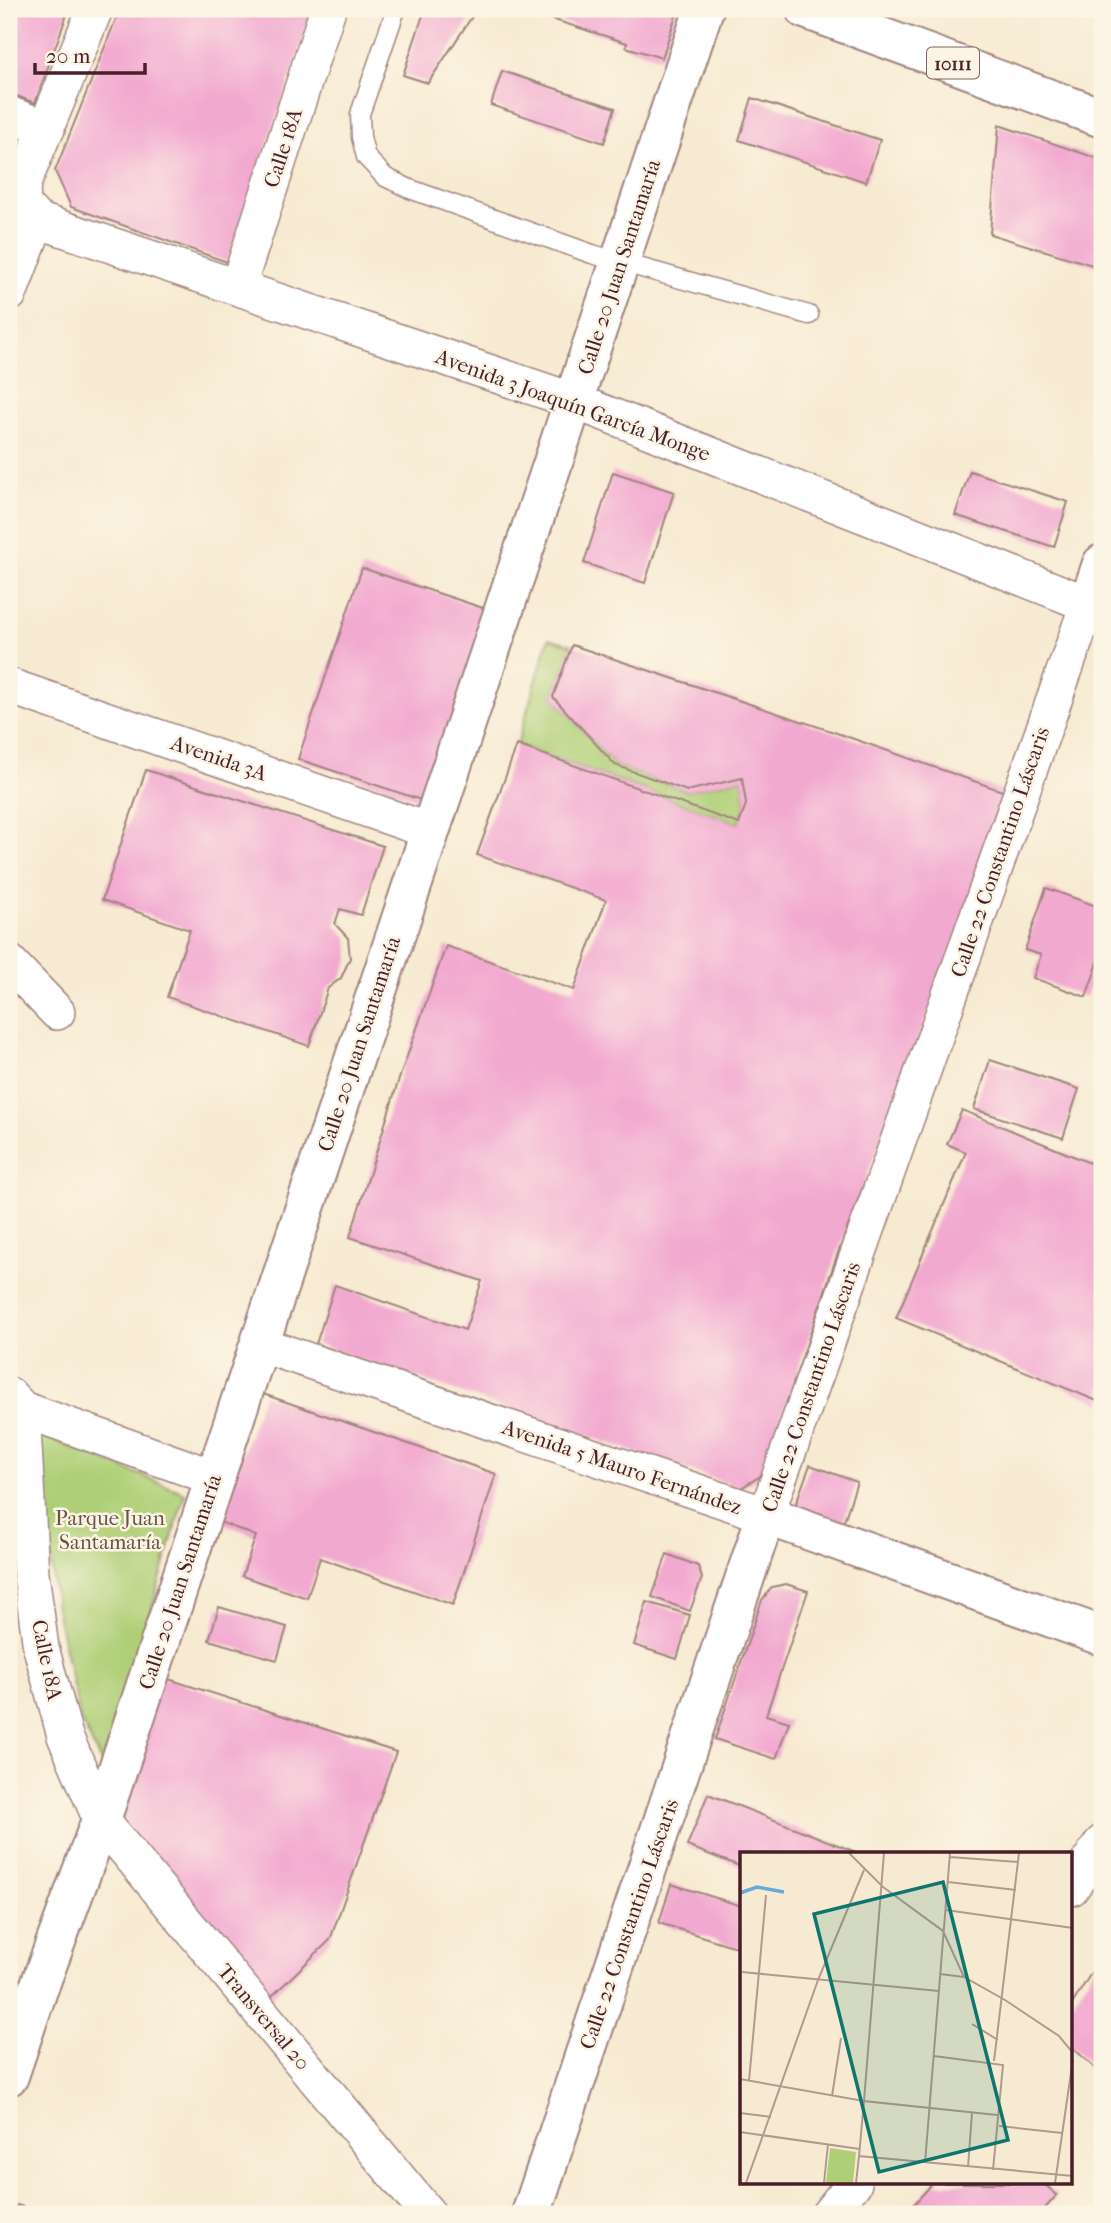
<svg xmlns="http://www.w3.org/2000/svg" width="1111" height="2223" font-family="'IM FELL French Canon',serif">
	<style>
		.green { fill: #afcf76; stroke: #7c7750; stroke-width: 2 }
		.building { fill: #f2a9d0 }
		.lines { fill: none; stroke-linecap: round; stroke-linejoin: round }
		.lane-casing { stroke: #a0847e; stroke-width: 21 }
		.street-casing { stroke: #a0847e; stroke-width: 38 }
		.secondary-casing { stroke: #a0847e; stroke-width: 42 }
		.highway-casing { stroke: #a0847e; stroke-width: 42 }
		.lane { stroke: #fff; stroke-width: 18 }
		.street { stroke: #fff; stroke-width: 35 }
		.secondary { stroke: #fff; stroke-width: 38 }
		.highway { stroke: #fff; stroke-width: 38 }
		.labels { text-anchor: middle; stroke-width: 5; stroke-linejoin: round; paint-order: stroke }
		.shield { fill: #fcf5e5; stroke: #7f5f63; stroke-width: 2 }
		.shield-label { font-size: 19px; font-weight: bold; fill: #4a1f2b }
		.street-label { font-size: 21px; fill: #4a1f2b; stroke: #fcf5e5 }
		.park-label { font-size: 21px; fill: #685442; stroke: #fcf5e5 }
		.inset-river { fill: none; stroke: #66a9db; stroke-width: 3.5 }
		.inset-road { fill: none; stroke: #b2998f; stroke-width: 2 }
		.view { fill: #0f766e; fill-opacity: 0.15; stroke: #0f766e; stroke-width: 3.5 }
		.inset-edge { fill: none; stroke: #4a1f2b; stroke-width: 3.5 }
	</style>
	<rect width="100%" height="100%" fill="#fcf5e5"/>
	<filter id="ink" filterUnits="userSpaceOnUse"><feTurbulence type="fractalNoise" baseFrequency=".0143" numOctaves="2"/><feDisplacementMap in="SourceGraphic" scale="14" xChannelSelector="R" yChannelSelector="G"/><feConvolveMatrix kernelMatrix="1 2 1 2 8 2 1 2 1" color-interpolation-filters="sRGB"/></filter>
	<filter id="wash" filterUnits="userSpaceOnUse"><feTurbulence type="fractalNoise" baseFrequency=".00686" numOctaves="4" result="noise"/><feDisplacementMap in="SourceGraphic" scale="28" xChannelSelector="R" yChannelSelector="G"/><feGaussianBlur stdDeviation="1.57" result="paint"/><feColorMatrix in="noise" values="0 0 0 0 0 0 0 0 0 0 0 0 0 0 0 0 0 1.4 0 .05"/><feComposite in="paint" operator="in"/></filter>
	<g filter="url(#wash)">
		<rect width="100%" height="100%" fill="#f7ead2"/>
		<g class="green">
			<path d="M549,638L572,645L553,697L615,765L687,791L742,778L746,804L739,824L517,745Z"/>
			<path d="M38,1434L185,1493L105,1771L80,1718L56,1608Z"/>
		</g>
		<g id="blocks">
			<g class="building">
				<path d="M9,9H69L35,103L9,93Z"/>
				<path d="M120,9H314L227,262L71,207L55,171Z"/>
				<path d="M425,9H477L428,83L403,75Z"/>
				<path d="M520,9H678L662,58L626,47L627,43Z"/>
				<path d="M502,71L615,108L604,143L491,105Z"/>
				<path d="M752,98L880,140L866,182L739,140Z"/>
				<path d="M999,125L1102,160V268L990,234Z"/>
				<path d="M970,471L1068,502L1054,547L955,515Z"/>
				<path d="M613,472L674,492L645,583L584,563Z"/>
				<path d="M362,568L492,611L427,802L298,759Z"/>
				<path d="M572,645L831,731L1011,794L836,1258L762,1475L741,1488L316,1344L335,1285L465,1330L482,1281L350,1237L398,1082L446,946L574,990L606,900L477,855L517,745L739,824L746,804L742,778L687,791L615,765L553,697Z"/>
				<path d="M146,770L383,846L361,915L340,909L335,924L348,938L350,958L341,978L328,988L309,1046L167,997L190,930L102,900Z"/>
				<path d="M1046,888L1102,908V951L1086,997L1033,978L1041,955L1025,950Z"/>
				<path d="M990,1060L1079,1089L1063,1138L974,1109Z"/>
				<path d="M962,1110L1102,1168V1403L896,1318L966,1152L947,1144Z"/>
				<path d="M263,1394L496,1474L453,1605L320,1558L307,1598L242,1576L256,1536L220,1522Z"/>
				<path d="M810,1465L857,1482L841,1530L801,1516L796,1503Z"/>
				<path d="M667,1554L698,1566L702,1578L690,1611L652,1597Z"/>
				<path d="M786,1584L808,1591L766,1715L789,1722L776,1759L715,1739L762,1600L772,1587Z"/>
				<path d="M647,1602L690,1615L677,1659L634,1645Z"/>
				<path d="M219,1607L287,1627L277,1660L209,1640Z"/>
				<path d="M162,1677L396,1752L330,1940L268,2000L112,1806Z"/>
				<path d="M708,1794L861,1854H742V1867L687,1846Z"/>
				<path d="M671,1884L742,1906V1949L659,1923Z"/>
				<path d="M1102,1955V2075L1071,2046V2006Z"/>
				<path d="M933,2183H1043L1057,2195L1040,2214H905Z"/>
				<path d="M17,2205L47,2214H14Z"/>
			</g>
		</g>
	</g>
	<g filter="url(#ink)">
		<use href="#blocks" fill-opacity="0" stroke="#a0847e" stroke-width="2"/>
		<g class="lines">
			<g class="lane-casing">
				<path id="lane" d="M396,9L360,114L361,137L366,157L385,177L410,189L592,254L809,315"/>
			</g>
			<g class="street-casing">
				<g id="street">
					<path d="M95,9L22,186L23,205L37,220L574,401L1088,604L766,1515L259,1344"/>
					<path d="M9,114L47,129"/>
					<path d="M238,286L328,9"/>
					<path d="M9,294L37,220"/>
					<path d="M9,686L430,831"/>
					<path d="M9,962L57,1012"/>
					<path d="M9,1395L22,1409L215,1478"/>
					<path d="M22,1409L31,1574L41,1648L65,1736L101,1820L428,2214"/>
					<path d="M1071,1888L1102,1843"/>
					<path d="M829,2214L854,2183"/>
				</g>
			</g>
			<g class="secondary-casing">
				<g id="secondary">
					<path d="M9,2076L38,1990L101,1820L704,9"/>
					<path d="M531,2214L766,1515L1102,1636"/>
				</g>
			</g>
			<g class="highway-casing">
				<g id="highway">
					<path d="M805,9L1102,118"/>
					<path d="M1102,564L1088,604L1102,609"/>
				</g>
			</g>
			<use href="#lane" class="lane"/>
			<use href="#street" class="street"/>
			<use href="#secondary" class="secondary"/>
			<use href="#highway" class="highway"/>
		</g>
	</g>
	<g class="labels">
		<rect class="shield" x="927" y="47.5" width="52" height="31" rx="5"/>
		<g class="shield-label">
			<text x="953" y="70">10111</text>
		</g>
		<g class="street-label">
			<text transform="translate(283 148) rotate(-72)" y="7">Calle 18A</text>
			<text transform="translate(619 267) rotate(-72)" y="7">Calle 20 Juan Santamaría</text>
			<text transform="translate(573 405) rotate(20)" y="7">Avenida 3 Joaquín García Monge</text>
			<text transform="translate(219 758) rotate(19)" y="7">Avenida 3A</text>
			<text transform="translate(1000 852) rotate(-71)" y="7">Calle 22 Constantino Láscaris</text>
			<text transform="translate(359 1044) rotate(-72)" y="7">Calle 20 Juan Santamaría</text>
			<text transform="translate(811 1387) rotate(-71)" y="7">Calle 22 Constantino Láscaris</text>
			<text transform="translate(622 1467) rotate(19)" y="7">Avenida 5 Mauro Fernández</text>
			<text transform="translate(180 1582) rotate(-72)" y="7">Calle 20 Juan Santamaría</text>
			<text transform="translate(47 1660) rotate(78)" y="7">Calle 18A</text>
			<text transform="translate(629 1924) rotate(-71)" y="7">Calle 22 Constantino Láscaris</text>
			<text transform="translate(264 2017) rotate(50)" y="7">Transversal 20</text>
		</g>
		<g class="park-label">
			<text x="110" y="1525">Parque Juan<tspan x="110" dy="24">Santamaría</tspan></text>
		</g>
	</g>
	<g transform="translate(740 1852)">
		<rect width="332" height="332" fill="#f7ead2"/>
		<path d="M90,296L116,300L113,331H86Z" fill="#afcf76"/>
		<path class="inset-river" d="M0,41L17,35L44,40"/>
		<path class="inset-road" d="M109,1L143,35L203,79L224,125M144,1L124,249L257,263M210,5L278,10M208,30L276,38M206,58L333,76M2,120L199,139M200,122L224,125L265,148L319,184L333,201M232,172L258,188M194,204L263,213L253,318M254,209L279,1M0,227L124,249L119,304L333,324M9,229L26,43M92,244L101,186M0,261L31,265M259,274L322,281M0,280L120,297M185,311L210,1M228,315L232,261M6,331L78,128L124,18M84,331L88,292M116,331L119,304M315,331L333,207"/>
		<path class="view" d="M203,30L268,288L139,320L74,62Z"/>
		<rect width="332" height="332" class="inset-edge"/>
	</g>
	<rect width="1111" height="2223" fill="none" stroke="#fcf5e5" stroke-width="35"/>
	<path d="M35 63v10h110v-10" fill="none" stroke="#4a1f2b" stroke-width="3.5"/>
	<text x="46" y="63" font-size="21" fill="#4a1f2b" stroke="#fcf5e5" stroke-width="5" paint-order="stroke">20 m</text>
</svg>
